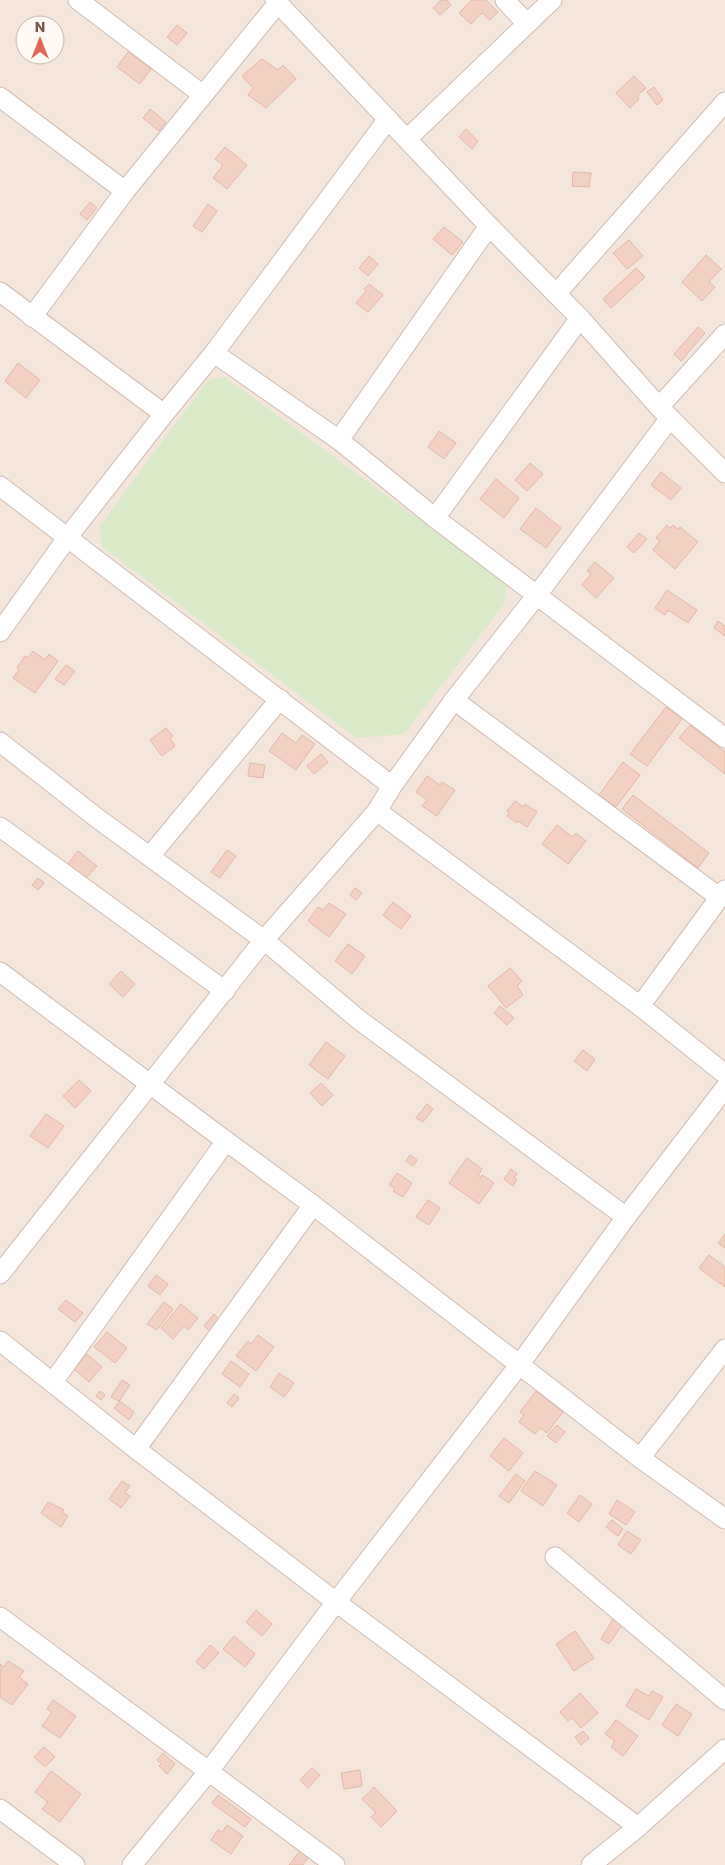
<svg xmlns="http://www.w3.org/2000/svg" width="725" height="1865" font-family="Poppins,sans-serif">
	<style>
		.residential { fill: #f4e6db; fill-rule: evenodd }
		.green { fill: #dbebca }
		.building { fill: #f2d1c4; stroke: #e4b6a5 }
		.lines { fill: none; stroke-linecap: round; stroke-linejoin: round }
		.minor-casing { stroke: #d0bbb1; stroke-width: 21 }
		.minor { stroke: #fff; stroke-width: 19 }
	</style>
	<rect width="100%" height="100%" fill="#fdf4ec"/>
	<path class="residential" d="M0,0H725V1865H0ZM25,25H55V55H25ZM99,527L356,738L102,547Z"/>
	<path class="green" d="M225,377L507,584L505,603L404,734L356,738L102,547L99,527L208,380Z"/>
	<g class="building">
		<path d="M441,0H447L451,5L440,15L433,8Z"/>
		<path d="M472,0H486L498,12L490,20L482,13L471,24L459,13Z"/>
		<path d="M177,25L187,33L177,45L167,37Z"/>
		<path d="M128,52L151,69L140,84L117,67Z"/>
		<path d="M262,59L278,70L283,65L296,79L266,108L248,95L253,88L242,76Z"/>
		<path d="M634,76L646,88L637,96L639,99L630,108L616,93Z"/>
		<path d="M654,87L663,100L657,105L647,92Z"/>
		<path d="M150,109L166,122L159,131L143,118Z"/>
		<path d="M466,129L478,141L472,149L459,137Z"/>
		<path d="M225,147L247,165L227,189L213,178L223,165L215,159Z"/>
		<path d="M573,172L591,173L589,187L572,186Z"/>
		<path d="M90,202L97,208L87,220L80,214Z"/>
		<path d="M208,204L217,211L202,232L193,226Z"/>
		<path d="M444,227L463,242L452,255L433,239Z"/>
		<path d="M629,240L643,256L627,269L613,253Z"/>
		<path d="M706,255L721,269L709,282L715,287L702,301L682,282Z"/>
		<path d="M369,256L378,264L368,276L359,268Z"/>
		<path d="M636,268L645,277L611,308L603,299Z"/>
		<path d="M369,284L383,295L368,312L356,303L366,291L364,289Z"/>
		<path d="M698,327L705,333L681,361L674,354Z"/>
		<path d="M18,363L40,380L26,398L5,381Z"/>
		<path d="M439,431L456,443L444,459L428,447Z"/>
		<path d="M530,463L543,474L527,491L515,480Z"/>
		<path d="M661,472L681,488L671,500L651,485Z"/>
		<path d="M496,479L519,498L504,518L480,499Z"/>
		<path d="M536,508L561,528L546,548L520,529Z"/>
		<path d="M667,525L670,528L673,525L678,529L680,527L698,542L675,569L653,550L660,541L656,538Z"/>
		<path d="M639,533L647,539L634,553L627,547Z"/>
		<path d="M595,562L614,578L596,598L582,585L591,574L587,571Z"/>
		<path d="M667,590L697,610L688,623L668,610L665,615L655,608Z"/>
		<path d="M718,621L725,626V636L714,628Z"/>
		<path d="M33,651L45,660L49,654L58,661L35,693L13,678L19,670L17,668L25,656L28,658Z"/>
		<path d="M66,665L75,671L64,685L55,679Z"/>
		<path d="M666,707L682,719L647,766L630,754Z"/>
		<path d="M690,725L725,752V774L679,738Z"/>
		<path d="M166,728L173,736L170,739L175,746L162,756L150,740Z"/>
		<path d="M282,733L296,743L302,735L315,744L296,770L269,751Z"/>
		<path d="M321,754L328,762L314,774L307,766Z"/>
		<path d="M623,762L640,775L616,807L599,795Z"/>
		<path d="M250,763L265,765L263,778L248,776Z"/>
		<path d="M427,776L440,785L442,782L455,790L437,816L422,806L427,800L416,792Z"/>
		<path d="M633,795L709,853L698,868L622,809Z"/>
		<path d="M515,801L523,807L525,804L537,812L527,827L518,821L517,823L507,816L509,812L507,811Z"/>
		<path d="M557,825L572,837L576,833L586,841L568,864L542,844Z"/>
		<path d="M227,850L236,856L220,878L211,872Z"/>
		<path d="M78,851L97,866L85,879L67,865Z"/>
		<path d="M38,878L44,883L38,890L32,885Z"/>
		<path d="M355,888L362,893L356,900L350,895Z"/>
		<path d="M393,902L411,916L401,929L383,915Z"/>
		<path d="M329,903L346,914L329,937L308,921L318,907L323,910Z"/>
		<path d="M348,944L365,956L352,974L335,961Z"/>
		<path d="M510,968L522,981L517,986L523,995L506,1008L488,986Z"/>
		<path d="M121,971L135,984L123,997L109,984Z"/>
		<path d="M500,1006L514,1018L507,1025L494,1013Z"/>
		<path d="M326,1042L345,1056L328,1079L309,1065Z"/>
		<path d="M583,1050L595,1059L587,1071L574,1061Z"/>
		<path d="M79,1080L91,1091L75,1108L63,1096Z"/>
		<path d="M321,1083L333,1095L322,1106L310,1093Z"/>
		<path d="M427,1104L433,1109L423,1122L416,1118Z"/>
		<path d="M46,1114L64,1126L48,1148L30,1136Z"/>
		<path d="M410,1155L417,1160L413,1166L406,1161Z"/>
		<path d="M467,1158L482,1169L478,1176L480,1178L482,1175L494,1183L479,1204L449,1183Z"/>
		<path d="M511,1169L517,1174L514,1178L517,1180L513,1186L504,1179Z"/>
		<path d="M397,1173L412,1183L403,1197L393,1191L395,1188L389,1185Z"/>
		<path d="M428,1200L440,1208L429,1225L416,1217Z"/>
		<path d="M725,1234V1248L718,1243Z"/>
		<path d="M709,1255L725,1267V1287L699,1268Z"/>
		<path d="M156,1275L168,1284L160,1295L148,1286Z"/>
		<path d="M66,1300L83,1313L75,1322L58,1309Z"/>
		<path d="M164,1302L173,1309L157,1330L147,1324Z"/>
		<path d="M181,1304L198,1318L188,1330L184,1326L173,1339L161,1328Z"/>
		<path d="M214,1314L221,1321L211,1332L204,1326Z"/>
		<path d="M107,1332L127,1348L115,1363L94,1347Z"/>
		<path d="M258,1335L274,1347L256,1371L236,1356L248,1341L251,1344Z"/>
		<path d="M87,1354L102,1367L89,1382L74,1369Z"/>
		<path d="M231,1361L249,1374L240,1387L222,1374Z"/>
		<path d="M279,1373L294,1383L284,1397L270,1387Z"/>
		<path d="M122,1380L130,1385L119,1401L111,1397Z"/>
		<path d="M100,1391L105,1395L101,1400L96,1396Z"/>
		<path d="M536,1391L563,1412L547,1433L540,1428L535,1434L519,1422L524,1415L520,1412Z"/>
		<path d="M234,1394L239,1398L232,1407L227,1403Z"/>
		<path d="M120,1401L134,1412L129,1420L114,1408Z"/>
		<path d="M557,1425L565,1432L556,1443L547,1436Z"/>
		<path d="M504,1438L523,1453L509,1471L490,1456Z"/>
		<path d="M535,1471L557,1485L543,1506L521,1491Z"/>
		<path d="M516,1474L525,1481L509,1503L499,1496Z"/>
		<path d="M122,1481L130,1486L125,1493L130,1496L121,1508L109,1499Z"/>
		<path d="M580,1495L592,1504L579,1522L567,1513Z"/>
		<path d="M617,1500L635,1512L626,1525L609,1514Z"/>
		<path d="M48,1502L64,1510L62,1512L68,1516L61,1527L41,1513Z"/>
		<path d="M612,1520L623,1529L618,1536L606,1527Z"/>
		<path d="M627,1531L641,1540L631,1554L618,1545Z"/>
		<path d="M256,1610L272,1624L262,1636L246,1622Z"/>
		<path d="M613,1619L622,1625L609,1644L601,1639Z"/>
		<path d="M575,1631L594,1658L574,1671L556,1644Z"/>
		<path d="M234,1636L255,1654L245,1667L223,1649Z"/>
		<path d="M210,1645L219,1653L204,1669L196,1662Z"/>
		<path d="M8,1661L24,1671L19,1677L28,1684L12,1705L0,1697V1664L4,1667Z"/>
		<path d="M636,1689L649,1696L652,1691L663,1697L649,1720L626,1706Z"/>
		<path d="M580,1693L598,1713L581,1728L572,1718L568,1721L560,1712Z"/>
		<path d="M53,1700L76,1716L60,1738L42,1726L52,1712L47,1709Z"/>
		<path d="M676,1704L692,1714L678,1736L662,1725Z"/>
		<path d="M616,1720L638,1736L623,1756L611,1747L615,1741L605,1734Z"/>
		<path d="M583,1731L589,1738L581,1745L575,1737Z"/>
		<path d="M44,1747L55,1757L45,1767L34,1757Z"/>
		<path d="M163,1753L175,1764L167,1774L159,1766L161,1764L157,1760Z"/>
		<path d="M312,1768L320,1775L308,1788L300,1780Z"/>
		<path d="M360,1770L362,1786L344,1789L341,1773Z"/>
		<path d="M51,1771L81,1794L60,1822L42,1809L48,1802L35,1792Z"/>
		<path d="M374,1787L397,1811L381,1827L371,1817L376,1813L362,1799Z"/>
		<path d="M218,1795L251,1819L245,1827L212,1803Z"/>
		<path d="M227,1825L243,1836L231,1854L211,1840L218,1830L222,1832Z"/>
		<path d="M300,1851L308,1858L303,1865H289Z"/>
	</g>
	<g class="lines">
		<g class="minor-casing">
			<g id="minor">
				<path d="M78,0L203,95"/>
				<path d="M275,0L489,226L580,318L659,407L725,473"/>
				<path d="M505,0L526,23"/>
				<path d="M0,97L125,191"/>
				<path d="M407,139L552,0"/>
				<path d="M0,292L164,414"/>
				<path d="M556,294L725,102"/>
				<path d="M32,317L125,191L278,3"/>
				<path d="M214,353L339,440L435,518L725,738"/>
				<path d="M659,407L725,334"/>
				<path d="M339,440L489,226"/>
				<path d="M0,486L392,786"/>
				<path d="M435,518L580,318"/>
				<path d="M0,632L67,538L164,414L214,353L388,119"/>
				<path d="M454,700L719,897"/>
				<path d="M0,742L97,818L264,940L358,1019L626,1217"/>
				<path d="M377,811L640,1006L725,1074"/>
				<path d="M0,827L225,991"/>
				<path d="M150,856L280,699"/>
				<path d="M0,972L226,1141L313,1205L640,1458L725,1519"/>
				<path d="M640,1006L725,890"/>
				<path d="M0,1274L264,940L377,811L392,786L454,700L537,595L670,418"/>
				<path d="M0,1341L136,1449L336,1602L638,1827"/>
				<path d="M53,1382L226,1141"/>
				<path d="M136,1449L313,1205"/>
				<path d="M640,1458L725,1349"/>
				<path d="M555,1557L725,1700"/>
				<path d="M0,1617L335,1865"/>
				<path d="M0,1809L75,1865"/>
				<path d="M132,1865L209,1771L336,1602L520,1364L626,1217L725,1088"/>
				<path d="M591,1865L638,1827L725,1749"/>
			</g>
		</g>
		<use href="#minor" class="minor"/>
	</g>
	<g transform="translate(40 40)"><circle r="24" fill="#fff9f3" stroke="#c9b9b1"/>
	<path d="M0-4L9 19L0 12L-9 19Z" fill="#e36555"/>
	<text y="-8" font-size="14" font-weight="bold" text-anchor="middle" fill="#79594e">N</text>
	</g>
</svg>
